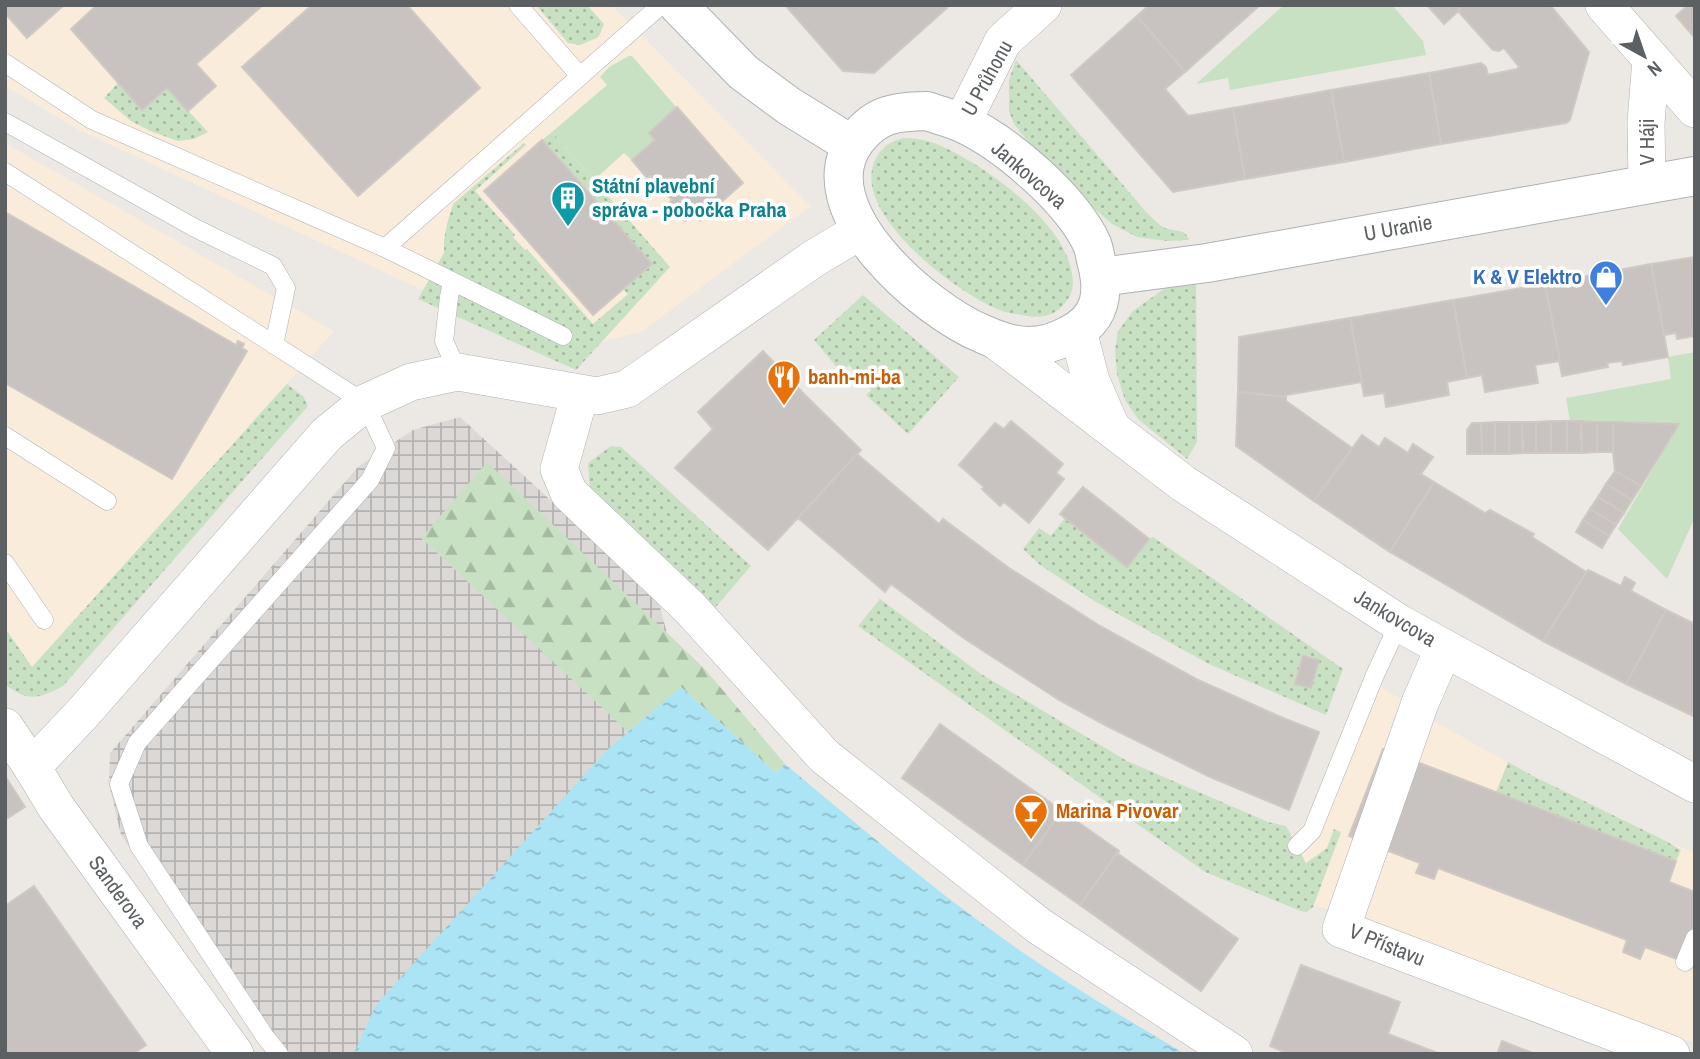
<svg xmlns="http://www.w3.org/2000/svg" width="1700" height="1059" font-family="'Archivo Narrow',sans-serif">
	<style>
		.commercial { fill: #f9ecdb }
		.industrial { fill: url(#industrial-grid) }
		.grass { fill: url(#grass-dots) }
		.forest { fill: url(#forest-firs) }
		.garden { fill: #c9e1c3 }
		.water { fill: url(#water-ripples) }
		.building { fill: #c8c3c0; stroke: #d0c9c3; stroke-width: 2 }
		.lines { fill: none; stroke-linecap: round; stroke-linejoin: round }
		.lane-casing { stroke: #afb2b4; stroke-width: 19 }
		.street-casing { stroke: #afb2b4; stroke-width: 38 }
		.secondary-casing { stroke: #aeb2b5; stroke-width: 40 }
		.lane { stroke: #fff; stroke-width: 18 }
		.street { stroke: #fff; stroke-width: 37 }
		.secondary { stroke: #fff; stroke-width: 38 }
		.labels { text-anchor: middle; stroke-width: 7; stroke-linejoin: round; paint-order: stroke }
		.street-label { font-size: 21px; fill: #5c6062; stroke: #fff }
		.culture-label { font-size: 21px; font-weight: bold; fill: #0d838f; stroke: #fff; text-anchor: start }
		.shop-label { font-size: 21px; font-weight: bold; fill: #366cbe; stroke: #fff; text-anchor: end }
		.food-label { font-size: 21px; font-weight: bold; fill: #c56008; stroke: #fff; text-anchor: start }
	</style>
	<defs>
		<pattern id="industrial-grid" width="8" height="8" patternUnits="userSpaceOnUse" patternTransform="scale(1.75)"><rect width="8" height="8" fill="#dbd8d6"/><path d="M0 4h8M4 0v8" fill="none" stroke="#b5b3b1"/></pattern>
		<pattern id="grass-dots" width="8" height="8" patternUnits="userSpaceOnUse" patternTransform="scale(1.75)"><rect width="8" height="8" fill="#c9e1c3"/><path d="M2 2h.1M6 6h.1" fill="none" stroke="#a6baa2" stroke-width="1.8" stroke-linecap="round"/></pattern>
		<pattern id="forest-firs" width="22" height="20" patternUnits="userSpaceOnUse" patternTransform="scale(1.75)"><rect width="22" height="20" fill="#c9e1c3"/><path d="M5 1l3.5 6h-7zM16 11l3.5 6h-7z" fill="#a6baa2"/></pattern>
		<pattern id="water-ripples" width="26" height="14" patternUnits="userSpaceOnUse" patternTransform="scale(1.75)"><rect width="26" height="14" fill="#abe4f4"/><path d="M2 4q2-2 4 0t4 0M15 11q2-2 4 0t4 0" fill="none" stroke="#8ebcc9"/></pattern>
	</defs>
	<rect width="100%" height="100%" fill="#ece8e4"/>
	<g class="commercial">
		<path d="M5,5H611L811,206L641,332L558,353L81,131L5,86Z"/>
		<path d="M5,143L334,331L32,667L5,628Z"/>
		<path d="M1373,682L1441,725L1531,775L1666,841L1695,853V1043L1271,889Z"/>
	</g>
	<path class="industrial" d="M460,417L658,599L681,687L628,732L352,1054H273L121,835L109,784L110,753L358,467L413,430Z"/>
	<g class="grass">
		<path d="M536,5H587L604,24L600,34L597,38L580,45L568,43Z"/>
		<path d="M1016,60L1147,213C1153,218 1158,225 1165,228C1176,232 1185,228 1189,240L1167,241L1137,237L1112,224L1089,204L1029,143L1014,124L1009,111V80Z"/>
		<path d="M118,83L142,110L167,88L208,132L194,139L178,141L150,131L131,121L104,98Z"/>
		<path d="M552,132L670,267L576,370L418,299L444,253V240L447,224L453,204L524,143L526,145L475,191L515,235L513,237L525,250L527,249L593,324L628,294L623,289L651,264L542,140Z"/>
		<path d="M903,138C916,138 927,140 939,145C985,165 1065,222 1072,274C1074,285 1073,294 1065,303C1054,317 1038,319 1022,315C1016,314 1008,313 1002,311C959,295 862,221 872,170C876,152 886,143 903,138Z"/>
		<path d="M1196,282L1197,442L1187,459L1138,419L1125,400L1117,374L1115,350L1118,331L1133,311L1168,286Z"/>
		<path d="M863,295L959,377L908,434L866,395L871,390L849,365L840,371L814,340Z"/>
		<path d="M287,384L303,396L308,406L63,686C39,699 27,702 5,684V628L32,667Z"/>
		<path d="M611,446L621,447L751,566L714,609L590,490L588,463Z"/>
		<path d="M1065,518L1127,567L1149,539L1153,537L1343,669L1326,715L1209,664L1096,602L1040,565L1023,549L1039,528L1051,536Z"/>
		<path d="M880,599L981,674L1127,761L1268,822L1286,826L1306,863L1327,848L1334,829L1341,832L1313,907L1307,912L1301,911L1205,872L858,626Z"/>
		<path d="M1508,762L1531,775L1666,841L1681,850L1676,861L1496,792Z"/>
	</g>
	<path class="forest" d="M487,462L704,668L785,764L776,773L681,687L628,732L421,538Z"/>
	<g class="garden">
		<path d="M1284,5H1392L1423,41L1426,55L1230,90L1228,78L1196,84Z"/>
		<path d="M629,56H632L677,108L649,132L655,140L632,160L624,153L594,180L552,132L607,85L600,77L609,67Z"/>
		<path d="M1695,352V517L1667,579L1618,529L1679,424L1570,421L1566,398L1671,379L1668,357Z"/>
	</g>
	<path class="water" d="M681,687L776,773L785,764C856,823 926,884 1001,937C1060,980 1123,1017 1185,1054H352L356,1049L376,1005L606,751Z"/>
	<g class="building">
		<path d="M5,5H64L27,38L5,13Z"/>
		<path d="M97,5H263L196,64L216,86L188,111L167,88L142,110L71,29Z"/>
		<path d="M312,5H407L480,88L358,196L242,67Z"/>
		<path d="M785,5H944L947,8L874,73L843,71Z"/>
		<path d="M1149,5H1260L1185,72L1137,16Z"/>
		<path d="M1427,5H1465L1444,24Z"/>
		<path d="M1465,5H1550L1589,52L1570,120L1566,123L1441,144L1429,73L1481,63L1486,67L1488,75L1517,69L1519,67L1504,48L1499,51L1493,50L1458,11Z"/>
		<path d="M1688,5H1695V38L1676,16Z"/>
		<path d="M1137,16L1185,72L1165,89L1188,116L1233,108L1245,179L1173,192L1071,75Z"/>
		<path d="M1429,73L1441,144L1344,162L1331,90Z"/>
		<path d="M1331,90L1344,162L1245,179L1233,108Z"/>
		<path d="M677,107L743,183L700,221L692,214L685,221L669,203L672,200L651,176L647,178L632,160L655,140L649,133Z"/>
		<path d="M542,140L652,264L593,315L484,191Z"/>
		<path d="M5,212L236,345L238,341L244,344L242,348L247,351L172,479L5,383Z"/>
		<path d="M1695,257V336L1677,339L1676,333L1664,335L1651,264Z"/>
		<path d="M1651,264L1668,357L1623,365L1622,361L1607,363L1608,367L1562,376L1545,284Z"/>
		<path d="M1545,284L1560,361L1535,365L1538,383L1485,392L1482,375L1467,378L1453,300Z"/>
		<path d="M1453,300L1467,378L1447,382L1449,395L1386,407L1384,393L1364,396L1350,318Z"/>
		<path d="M1350,318L1362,382L1286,395V397L1238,392L1239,337Z"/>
		<path d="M763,351L805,395L861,450L768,550L675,468L713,429L698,412Z"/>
		<path d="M1238,392L1286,397V401L1352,448L1314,501L1236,446Z"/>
		<path d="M1011,421L1063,464L1056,473L1064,479L1029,523L1004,502L1000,506L982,489L984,487L959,465L995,423L1004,429Z"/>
		<rect x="1551" y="421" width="16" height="32"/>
		<path d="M1551,421V453H1536V422Z"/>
		<path d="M1567,421H1581L1582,453H1567Z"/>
		<path d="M1581,421L1597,422V452L1582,453Z"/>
		<rect x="1495" y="422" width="14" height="32"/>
		<path d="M1495,422V454H1482L1481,423Z"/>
		<path d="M1509,422H1522L1523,453L1509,454Z"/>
		<path d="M1522,422H1536V453H1523Z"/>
		<rect x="1597" y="422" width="16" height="30"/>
		<path d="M1613,422L1679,424L1641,486L1615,471L1613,452Z"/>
		<path d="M1472,423H1481L1482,454H1467V430Z"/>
		<path d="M1362,435L1379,447L1385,438L1408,453L1413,444L1433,457L1421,474L1434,482L1390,552L1314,501Z"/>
		<path d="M857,454L939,524L943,519L1009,568L1100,626L1196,679L1283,718L1319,732L1289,810L1208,776L1105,725L1059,700L962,637L891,584L885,592L798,518Z"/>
		<path d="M1615,471L1641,486L1632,500L1606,484Z"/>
		<path d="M1434,482L1485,513L1490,510L1534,534L1532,537L1586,572L1543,641L1390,552Z"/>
		<path d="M1606,484L1632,500L1624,513L1598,497Z"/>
		<path d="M1083,487L1149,539L1127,567L1060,514Z"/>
		<path d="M1598,497L1624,513L1616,525L1590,509Z"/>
		<path d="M1590,509L1616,525L1609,536L1583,520Z"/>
		<path d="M1583,520L1609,536L1602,548L1576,532Z"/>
		<path d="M1588,570L1621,586L1625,577L1635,583L1631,591L1666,610L1626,684L1543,641Z"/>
		<path d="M1666,610L1695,624V717L1626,684Z"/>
		<path d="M1303,656L1319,660L1311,688L1295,684Z"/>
		<path d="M940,724L1062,811L1023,865L902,778Z"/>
		<path d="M1383,749L1676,861L1669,882L1695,892V966L1645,947L1640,959L1623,952L1627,940L1438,868L1434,879L1416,873L1420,863L1349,836Z"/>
		<path d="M5,776L25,807L5,820Z"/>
		<path d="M1062,811L1119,851L1080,905L1023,865Z"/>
		<path d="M1117,853L1238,939L1201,991L1080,905Z"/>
		<path d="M34,886L146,1045L133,1054H5V906Z"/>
		<path d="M1301,965L1400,1002L1388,1034L1440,1054H1289L1270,1046Z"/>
		<path d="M1502,1041L1535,1054H1497Z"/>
	</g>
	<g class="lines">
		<g class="lane-casing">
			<g id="lane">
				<path d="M518,5L580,76"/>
				<path d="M5,63L92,120L385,248L661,5"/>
				<path d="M5,122L195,228L273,266L286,288L274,345"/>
				<path d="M5,172L365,403L386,448L370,480L137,743L119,784L139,846L266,1038L279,1054"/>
				<path d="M385,248L563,336"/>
				<path d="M452,282L449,297L444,341L458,372"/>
				<path d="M5,436L107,501"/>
				<path d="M5,563L44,620"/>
				<path d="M1297,846L1312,831L1375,675L1399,623"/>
				<path d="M1685,962L1695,938"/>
			</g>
		</g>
		<g class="street-casing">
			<g id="street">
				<path d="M1604,5L1695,109"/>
				<path d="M962,123L1003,41L1043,5"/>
				<path d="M1647,184L1646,123L1651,59"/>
				<path d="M1078,331L1091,381L1111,427"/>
				<path d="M994,339L1184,484L1399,623L1444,648L1695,784"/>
				<path d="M580,394L559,469L569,493L690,608L824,756L1039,926L1234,1054"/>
				<path d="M1444,648L1420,703L1341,929L1671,1054"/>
				<path d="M5,727L32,767L56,807L235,1054"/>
				<path d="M32,767L83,713L327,434L365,403L411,382L458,372L597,396L627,389L813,259L860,231"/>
			</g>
		</g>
		<g class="secondary-casing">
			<g id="secondary">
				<path d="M678,5L743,72L789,106L852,145"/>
				<path d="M927,111C938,115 951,118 962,123C1006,143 1072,200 1092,244C1094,249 1095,255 1096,260C1105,292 1102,319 1069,335C1056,342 1043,346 1029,346C1014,346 996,340 983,334C926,311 803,207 857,139C877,113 896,112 927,111Z"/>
				<path d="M1101,277L1207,263L1695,176"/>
			</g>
		</g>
		<use href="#lane" class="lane"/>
		<use href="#street" class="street"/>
		<use href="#secondary" class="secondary"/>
	</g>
	<defs>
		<g id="building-pin" transform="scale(1.75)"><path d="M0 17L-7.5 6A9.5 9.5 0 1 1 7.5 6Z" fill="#0f9aa8" stroke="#fff"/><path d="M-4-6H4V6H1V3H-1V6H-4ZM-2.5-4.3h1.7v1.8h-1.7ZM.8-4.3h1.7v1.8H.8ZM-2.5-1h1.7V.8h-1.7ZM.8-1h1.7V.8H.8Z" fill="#fff"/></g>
		<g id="shop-pin" transform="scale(1.75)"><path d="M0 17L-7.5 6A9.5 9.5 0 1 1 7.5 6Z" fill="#3f7fe0" stroke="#fff"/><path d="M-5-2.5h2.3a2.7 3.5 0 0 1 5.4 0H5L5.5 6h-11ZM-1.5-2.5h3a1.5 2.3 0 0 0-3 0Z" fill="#fff"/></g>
		<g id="restaurant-pin" transform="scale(1.75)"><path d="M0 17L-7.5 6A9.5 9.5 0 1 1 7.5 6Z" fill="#e8710a" stroke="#fff"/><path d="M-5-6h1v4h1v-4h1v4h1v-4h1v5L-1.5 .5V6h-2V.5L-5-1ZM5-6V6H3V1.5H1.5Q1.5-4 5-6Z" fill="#fff"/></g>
		<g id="bar-pin" transform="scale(1.75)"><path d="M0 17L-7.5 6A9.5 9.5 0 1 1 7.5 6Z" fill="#e8710a" stroke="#fff"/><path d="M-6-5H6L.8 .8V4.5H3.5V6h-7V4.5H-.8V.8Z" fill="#fff"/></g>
	</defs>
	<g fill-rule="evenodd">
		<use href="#building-pin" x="568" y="198"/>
		<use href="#shop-pin" x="1606" y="277"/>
		<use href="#restaurant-pin" x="784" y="377"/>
		<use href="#bar-pin" x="1031" y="811"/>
	</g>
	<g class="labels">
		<g class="street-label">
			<text transform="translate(987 78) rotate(-61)" y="7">U Průhonu</text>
			<text transform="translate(1647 142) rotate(-90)" y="7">V Háji</text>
			<text transform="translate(1029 175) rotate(41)" y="7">Jankovcova</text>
			<text transform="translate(1398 228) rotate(-10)" y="7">U Uranie</text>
			<text transform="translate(1395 618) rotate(31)" y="7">Jankovcova</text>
			<text transform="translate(118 892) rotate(54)" y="7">Sanderova</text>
			<text transform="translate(1387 945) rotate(22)" y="7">V Přístavu</text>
		</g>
		<g class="culture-label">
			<text x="592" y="193">Státní plavební<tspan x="592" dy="24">správa - pobočka Praha</tspan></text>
		</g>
		<g class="shop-label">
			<text x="1582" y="284">K &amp; V Elektro</text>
		</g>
		<g class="food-label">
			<text x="808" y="384">banh-mi-ba</text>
			<text x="1056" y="818">Marina Pivovar</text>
		</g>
	</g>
	<rect width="1700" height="1059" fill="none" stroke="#5c6062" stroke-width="14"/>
	<g transform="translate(1644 56) rotate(140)" stroke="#ffffff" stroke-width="5" paint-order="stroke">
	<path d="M0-5L12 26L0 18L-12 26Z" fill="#5c6062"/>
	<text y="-10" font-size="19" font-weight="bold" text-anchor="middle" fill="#5c6062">N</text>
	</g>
</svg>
